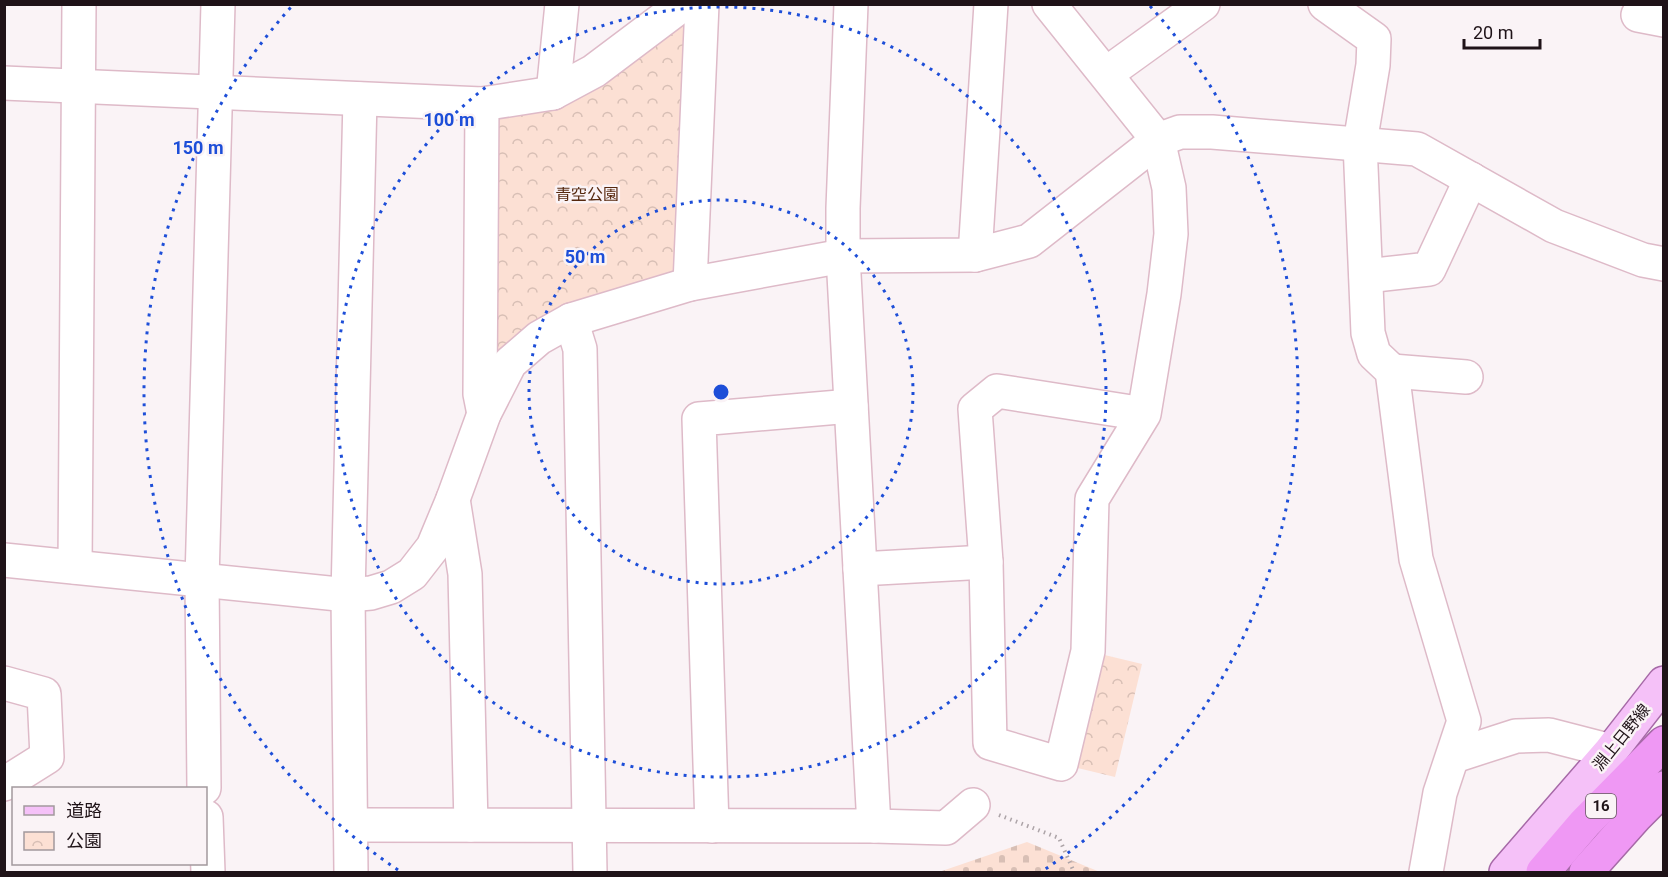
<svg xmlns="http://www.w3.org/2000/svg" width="1668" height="877" font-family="Roboto,'Noto Sans JP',sans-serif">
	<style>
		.cemetery { fill: url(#cemetery-stones) }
		.park { fill: url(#park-crowns) }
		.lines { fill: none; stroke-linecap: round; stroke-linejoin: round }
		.minor-casing { stroke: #debac8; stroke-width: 36 }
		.major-casing { stroke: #a669a7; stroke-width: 36 }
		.highway-casing { stroke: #a669a7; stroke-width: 36 }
		.path { stroke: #ada4a8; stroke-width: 4; stroke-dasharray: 1.5 4.5; stroke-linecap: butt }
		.minor { stroke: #fff; stroke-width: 33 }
		.major { stroke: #f5c1f8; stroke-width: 33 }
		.highway { stroke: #ef98f4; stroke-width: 33 }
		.ring { fill: none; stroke: #1d4ed8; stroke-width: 3; stroke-dasharray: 3 6 }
		.labels { text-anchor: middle; stroke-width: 5; stroke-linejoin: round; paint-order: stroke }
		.shield { fill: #faf3f6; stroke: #61565b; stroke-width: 1.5 }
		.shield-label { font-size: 15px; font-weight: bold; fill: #1f1318 }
		.park-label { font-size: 16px; fill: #56280e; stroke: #faf3f6 }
		.street-label { font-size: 16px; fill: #1f1318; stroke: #faf3f6 }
		.centre { fill: #1d4ed8; stroke: #faf3f6; stroke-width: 3 }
		.ring-label { font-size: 18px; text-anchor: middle; font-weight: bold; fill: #1d4ed8; stroke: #faf3f6; stroke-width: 5; stroke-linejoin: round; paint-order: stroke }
	</style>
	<defs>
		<pattern id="cemetery-stones" width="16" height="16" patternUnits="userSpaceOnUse" patternTransform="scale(1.5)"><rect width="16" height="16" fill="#fce0d4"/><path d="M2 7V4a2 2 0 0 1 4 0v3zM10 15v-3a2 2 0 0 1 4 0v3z" fill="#d8bfb5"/></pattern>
		<pattern id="park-crowns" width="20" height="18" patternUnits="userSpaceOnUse" patternTransform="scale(1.5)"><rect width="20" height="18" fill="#fce0d4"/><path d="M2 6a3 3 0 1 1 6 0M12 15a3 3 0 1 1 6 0" fill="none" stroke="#d8bfb5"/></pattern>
	</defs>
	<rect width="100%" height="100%" fill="#faf3f6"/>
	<path class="cemetery" d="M1027,842L1100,872H939Z"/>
	<g class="park">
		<path d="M702,5L690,284L571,320L484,414L482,104L553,93Z"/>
		<path d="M1088,651L1142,664L1115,777L1061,764Z"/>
	</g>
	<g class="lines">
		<g class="minor-casing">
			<g id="minor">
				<path d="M1049,4L1158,140L1169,188L1171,234L1164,294L1144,414L1092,499L1088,651L1061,764L990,743L986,562L975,409L997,391L1144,414"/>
				<path d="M1325,4L1374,39L1373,65L1360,143L1368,333L1374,354L1392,371L1416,559L1464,721L1440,793L1426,872"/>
				<path d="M1638,15L1664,20"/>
				<path d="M1106,74L1203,4"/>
				<path d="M4,83L482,104L553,93L594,71L683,4"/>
				<path d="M553,93L562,4"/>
				<path d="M482,104L480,394L484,414"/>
				<path d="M975,255L991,4"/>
				<path d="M1366,276L1429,269L1471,179"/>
				<path d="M690,284L702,4"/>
				<path d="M571,320L580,349L590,872"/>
				<path d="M1392,371L1466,377"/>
				<path d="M453,499L465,574L471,825"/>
				<path d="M4,560L348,595L371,593L391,587L412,574L433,547L453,499L484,414L510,363L539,338L571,320L690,284L843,256L975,255L1029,241L1158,140L1180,132H1212L1417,149L1554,226L1643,260L1664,264"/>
				<path d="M75,567L79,4"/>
				<path d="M860,569L986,562"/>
				<path d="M4,683L44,694L47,757L4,784"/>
				<path d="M1454,756L1516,736L1549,735L1611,751"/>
				<path d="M204,788L202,580L218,4"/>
				<path d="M206,817L208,872"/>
				<path d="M350,825L874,826L843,256V208L851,4"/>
				<path d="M712,826L699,419L851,406"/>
				<path d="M874,826L946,828L973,805"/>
				<path d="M351,872L348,595L360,99"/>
			</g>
		</g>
		<g class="major-casing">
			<path id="major" d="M1506,872L1611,751L1664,683"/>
		</g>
		<g class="highway-casing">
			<g id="highway">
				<path d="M1543,872L1585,823L1664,743"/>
				<path d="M1586,872L1636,816L1664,788"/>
			</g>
		</g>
		<path class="path" d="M999,815L1059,838L1074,872"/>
		<use href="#minor" class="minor"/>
		<use href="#major" class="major"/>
		<use href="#highway" class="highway"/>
	</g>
	<g class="ring">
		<circle cx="721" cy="392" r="192"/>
		<circle cx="721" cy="392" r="385"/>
		<path d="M398 870A577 577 0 0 1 292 6M1150 6A577 577 0 0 1 1044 870"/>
	</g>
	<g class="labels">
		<rect class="shield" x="1586" y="794" width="30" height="24" rx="4.5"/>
		<g class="shield-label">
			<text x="1601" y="811">16</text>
		</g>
		<g class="park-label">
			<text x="587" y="200">青空公園</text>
		</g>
		<g class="street-label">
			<text transform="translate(1621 737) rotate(-51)" y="6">淵上日野線</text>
		</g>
	</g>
	<circle cx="721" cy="392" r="9" class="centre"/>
	<g class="ring-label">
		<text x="449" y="126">100 m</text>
		<text x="198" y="154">150 m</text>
		<text x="585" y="263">50 m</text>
	</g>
	<rect width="1668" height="877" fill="none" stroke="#1f1318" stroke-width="12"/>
	<rect x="12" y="787" width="195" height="78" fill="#faf3f6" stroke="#a2999d" stroke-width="1.5"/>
	<rect x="24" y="806" width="30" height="9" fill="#f5c1f8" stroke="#a2999d" stroke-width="1.5"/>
	<text x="66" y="817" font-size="18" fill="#1f1318">道路</text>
	<rect x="24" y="832" width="30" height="18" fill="url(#park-crowns)" stroke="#a2999d" stroke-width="1.5"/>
	<text x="66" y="847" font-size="18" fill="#1f1318">公園</text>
	<path d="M1464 39v9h76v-9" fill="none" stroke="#1f1318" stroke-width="3"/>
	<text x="1473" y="39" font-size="18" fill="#1f1318" stroke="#faf3f6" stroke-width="4.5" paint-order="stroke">20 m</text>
</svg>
